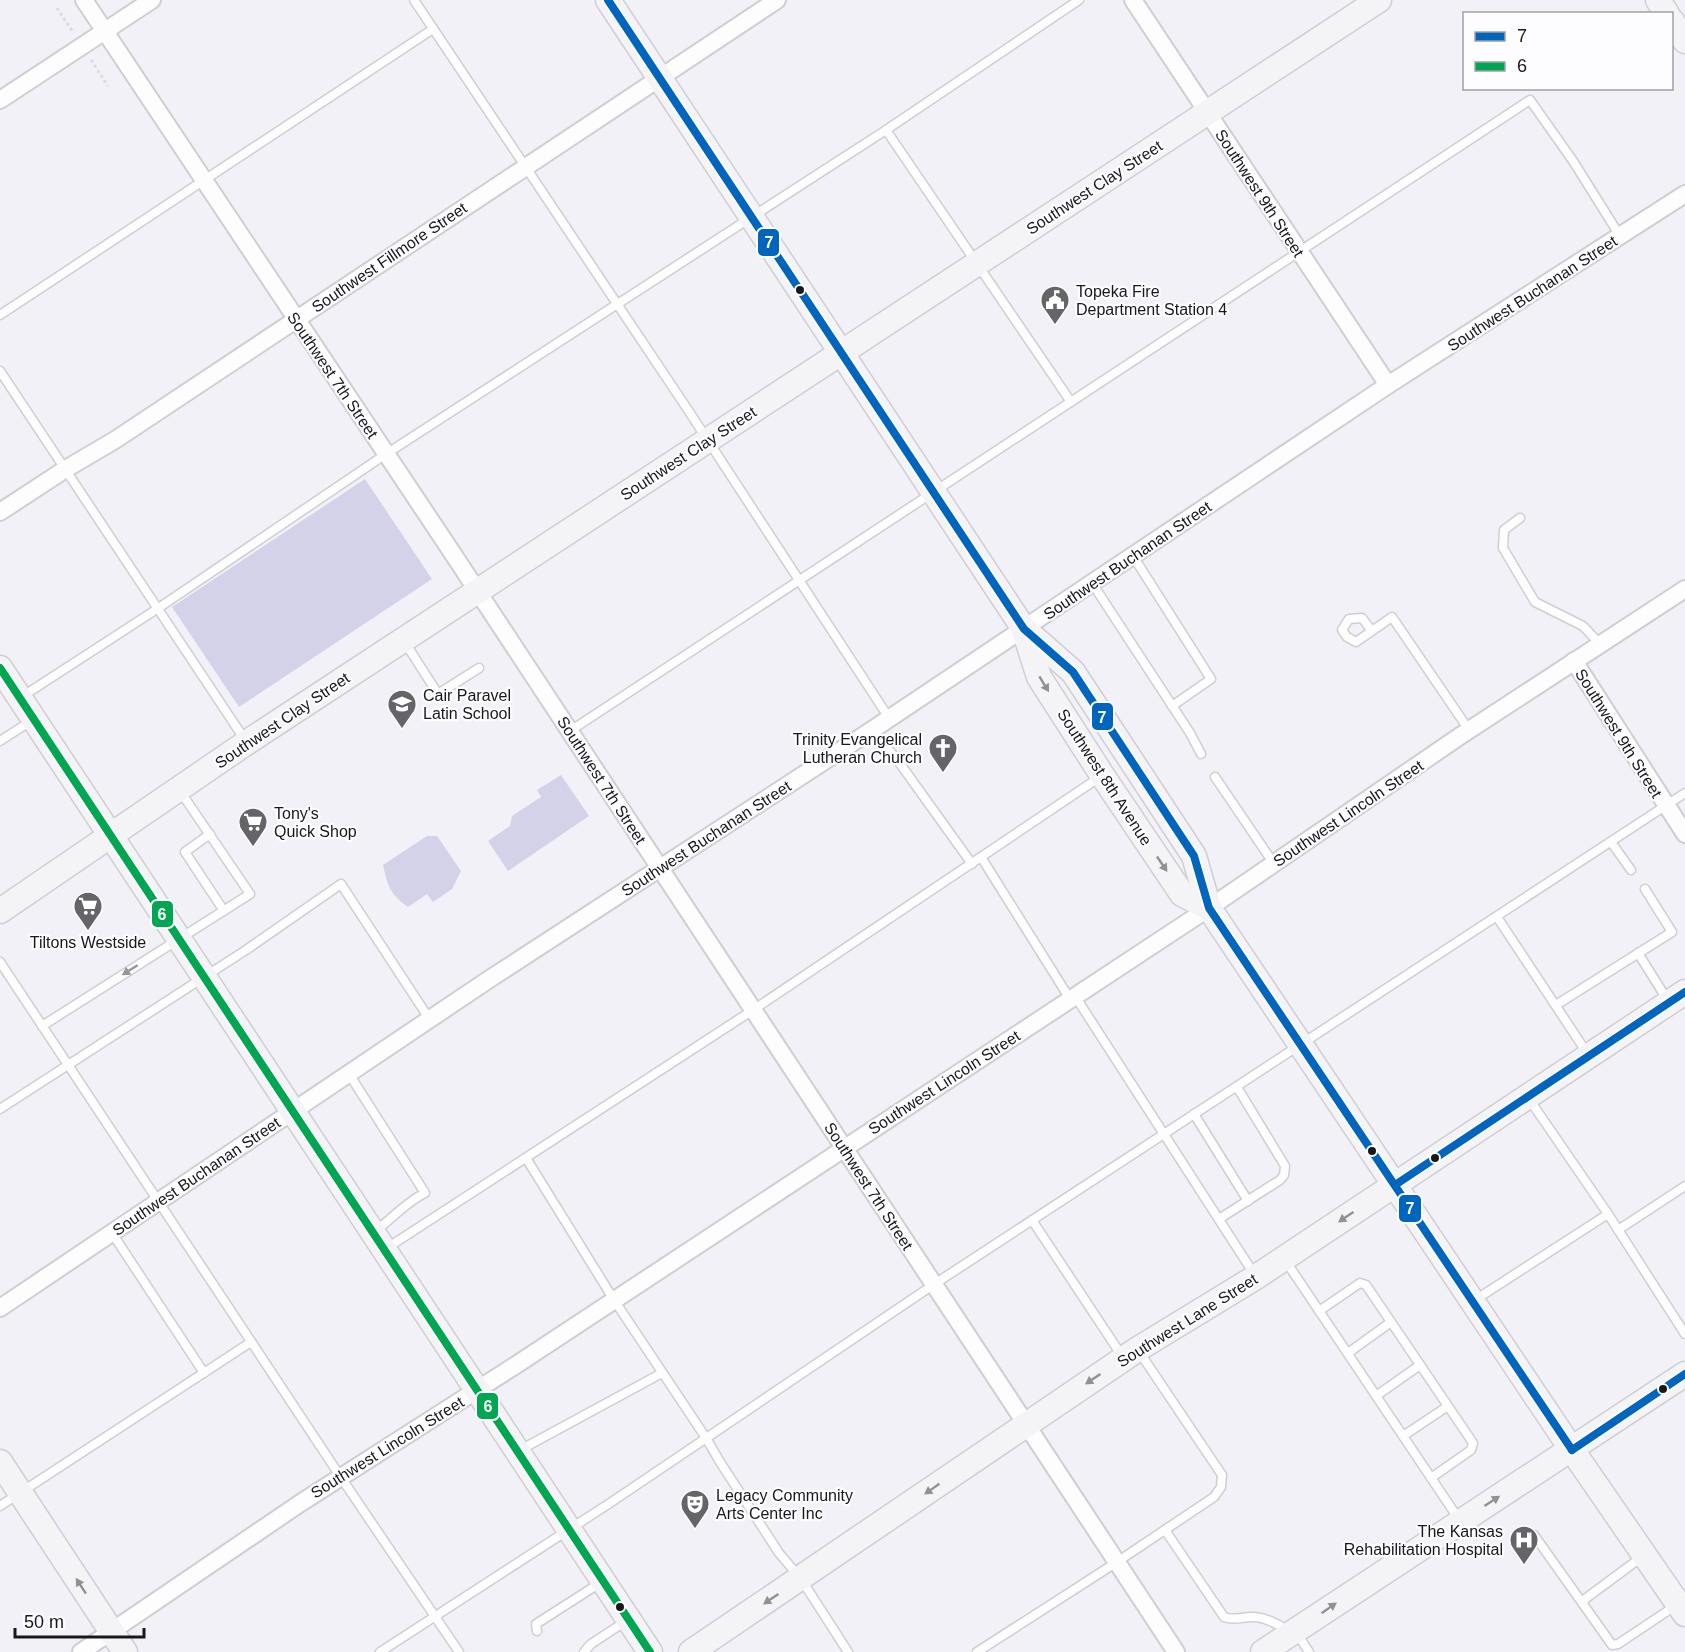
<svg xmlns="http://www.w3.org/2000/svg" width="1685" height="1652" font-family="Helvetica,sans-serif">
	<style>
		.green { fill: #d3d2e9 }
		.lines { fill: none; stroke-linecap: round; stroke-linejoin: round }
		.lane-casing { stroke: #ceced3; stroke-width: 11 }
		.street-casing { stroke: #ceced3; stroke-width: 20 }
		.secondary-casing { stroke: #ceced3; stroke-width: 27 }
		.path { stroke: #dcdcde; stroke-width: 3; stroke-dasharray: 3 3; stroke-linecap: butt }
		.lane { stroke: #fdfdfe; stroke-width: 8 }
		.street { stroke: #fdfdfe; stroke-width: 16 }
		.secondary { stroke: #f4f4f7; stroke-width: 24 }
		.bus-1-casing { stroke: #fdfdff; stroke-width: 12 }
		.bus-2-casing { stroke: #fdfdff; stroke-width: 12 }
		.bus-1 { stroke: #0065bd; stroke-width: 8 }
		.bus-2 { stroke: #00a651; stroke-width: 8 }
		.oneway { fill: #919194 }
		.oneway2 { fill: #969698 }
		.bus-dot { fill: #18181c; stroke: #fdfdff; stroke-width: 2 }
		.labels { text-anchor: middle; stroke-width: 4.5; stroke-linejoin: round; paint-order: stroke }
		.street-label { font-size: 16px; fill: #18181c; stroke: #fdfdff }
		.poi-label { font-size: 16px; fill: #18181c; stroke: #fdfdff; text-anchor: start }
		.line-badge { stroke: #fdfdff; stroke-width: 2 }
		.badge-label { font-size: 16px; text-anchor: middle; font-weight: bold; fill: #fff }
	</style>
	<rect width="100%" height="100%" fill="#f1f1f7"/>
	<g class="green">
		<path d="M365,479L432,579L239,707L172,607Z"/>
		<path d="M561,775L589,816L508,871L488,841L510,826L512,816L541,797L537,790Z"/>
		<path d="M427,836H437L461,871L452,889L433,902L427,894L408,907C390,894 388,887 383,865Z"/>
	</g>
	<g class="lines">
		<g class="lane-casing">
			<g id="lane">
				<path d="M414,0L690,413L889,718"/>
				<path d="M886,130L1071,402"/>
				<path d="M0,315L433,29"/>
				<path d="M0,371L245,740"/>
				<path d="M1520,518L1504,530L1503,548L1535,602L1583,626L1600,644"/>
				<path d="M1133,556L1211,679L1172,706"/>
				<path d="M1092,583L1190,733L1201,754"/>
				<path d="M1372,631L1362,618L1349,619L1342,630L1347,637L1356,642L1392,617L1469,730"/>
				<path d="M404,641L438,694L479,668"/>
				<path d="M23,696L157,609L386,454L886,130L1079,0"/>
				<path d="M872,730L896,758L972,864"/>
				<path d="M570,731L1530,100L1573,161L1620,236"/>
				<path d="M0,741L31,721"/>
				<path d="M1215,777L1274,864"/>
				<path d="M210,834L185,852L224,911"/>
				<path d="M1611,842L1631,870"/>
				<path d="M981,857L1070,999"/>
				<path d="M1497,917L1587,1053"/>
				<path d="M1638,953L1668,1001"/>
				<path d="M0,962L340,1476L459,1652"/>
				<path d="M1075,996L1254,1274"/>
				<path d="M1556,1005L1672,932L1645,889"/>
				<path d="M42,1026L250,894L180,791"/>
				<path d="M349,1074L425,1193C406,1202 392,1219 374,1232"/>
				<path d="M1529,1099L1608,1214L1685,1334"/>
				<path d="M0,1109L246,950L341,884L430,1020"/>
				<path d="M1194,1114L1248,1201"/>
				<path d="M526,1158L614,1300L706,1438L720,1462L779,1553L801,1579L848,1652"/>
				<path d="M1219,1219L1280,1180L1284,1175L1285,1166L1237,1087"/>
				<path d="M1032,1220L1122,1356"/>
				<path d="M1618,1230L1685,1186"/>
				<path d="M112,1233L204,1373"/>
				<path d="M387,1248L753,1010L1100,777"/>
				<path d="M1285,1260L1460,1521"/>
				<path d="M1475,1300L1608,1214"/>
				<path d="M1319,1311L1360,1283L1366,1285L1473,1443L1471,1450L1431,1478"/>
				<path d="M1348,1353L1391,1322"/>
				<path d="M1376,1396L1420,1365"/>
				<path d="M1403,1436L1448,1406"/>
				<path d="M520,1450L662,1373"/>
				<path d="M0,1506L251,1342"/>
				<path d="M1165,1530L1224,1617C1234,1621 1242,1617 1252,1617C1265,1617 1278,1624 1288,1631"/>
				<path d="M1534,1535L1583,1604"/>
				<path d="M1643,1556L1585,1599L1583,1604L1612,1645L1618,1644L1675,1606"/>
				<path d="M537,1631L536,1624L600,1583"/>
				<path d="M1296,1632L1309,1652"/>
				<path d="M380,1652L610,1503L933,1285L1685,793"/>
				<path d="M584,1652L591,1644L626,1621"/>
				<path d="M977,1652L1117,1562L1214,1497L1221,1487L1222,1475L1138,1350"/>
			</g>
		</g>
		<g class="street-casing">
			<g id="street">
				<path d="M84,0L459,563L1176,1652"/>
				<path d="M1133,0L1388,385"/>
				<path d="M0,100L152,0"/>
				<path d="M0,512L64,470L115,440L777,0"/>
				<path d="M1574,661L1685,834"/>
				<path d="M0,1308L488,980L872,730L1388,385L1685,194"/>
				<path d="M81,1652L299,1504L519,1363L1209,908L1460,736L1685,589"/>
			</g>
		</g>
		<g class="secondary-casing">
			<g id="secondary">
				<path d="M608,0L1024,629L1073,672L1194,856L1209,908L1572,1450L1685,1614"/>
				<path d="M1658,0L1667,14"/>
				<path d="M1672,21L1685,41"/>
				<path d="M1024,630L1039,677L1102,775L1182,894L1209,908"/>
				<path d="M0,668L650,1652"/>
				<path d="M0,911L246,743L1379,0"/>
				<path d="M0,1462L125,1652"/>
				<path d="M691,1652L1138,1349L1256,1277L1685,992"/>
				<path d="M1263,1652L1685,1374"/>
			</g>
		</g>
		<g class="path">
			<path d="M57,8L73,32"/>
			<path d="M91,60L108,86"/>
		</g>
		<use href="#lane" class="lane"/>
		<use href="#street" class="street"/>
		<use href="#secondary" class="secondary"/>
		<g class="bus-1-casing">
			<g id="bus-1">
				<path d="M608,0L1024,629L1073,672L1194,856L1209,908L1572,1450"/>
				<path d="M1395,1185L1685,992"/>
				<path d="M1572,1450L1685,1374"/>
			</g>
		</g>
		<g class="bus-2-casing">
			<path id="bus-2" d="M0,668L650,1652"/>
		</g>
		<use href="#bus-1" class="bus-1"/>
		<use href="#bus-2" class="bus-2"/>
	</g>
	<defs><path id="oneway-solid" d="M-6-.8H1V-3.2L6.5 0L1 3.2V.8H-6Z" transform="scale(1.5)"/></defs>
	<g class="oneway">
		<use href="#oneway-solid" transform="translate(1044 684) rotate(59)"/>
		<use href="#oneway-solid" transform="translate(1162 864) rotate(56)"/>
		<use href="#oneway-solid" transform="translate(1346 1217) rotate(146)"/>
		<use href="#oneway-solid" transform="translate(1093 1379) rotate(146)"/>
		<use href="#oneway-solid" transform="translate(932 1489) rotate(145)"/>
		<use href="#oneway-solid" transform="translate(1492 1501) rotate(-33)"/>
		<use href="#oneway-solid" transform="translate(81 1586) rotate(-123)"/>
		<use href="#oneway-solid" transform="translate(771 1599) rotate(146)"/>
		<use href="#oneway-solid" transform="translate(1329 1608) rotate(-35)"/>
	</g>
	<use class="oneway2" href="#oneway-solid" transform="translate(130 970) rotate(148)"/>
	<defs>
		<g id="civic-pin" transform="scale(1.5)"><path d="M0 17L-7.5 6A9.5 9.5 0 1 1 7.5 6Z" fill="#646469" stroke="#fdfdff"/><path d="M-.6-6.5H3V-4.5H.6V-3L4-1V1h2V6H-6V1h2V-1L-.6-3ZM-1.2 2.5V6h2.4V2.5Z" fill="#fff"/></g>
		<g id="school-pin" transform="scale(1.5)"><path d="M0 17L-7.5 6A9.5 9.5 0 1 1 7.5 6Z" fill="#646469" stroke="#fdfdff"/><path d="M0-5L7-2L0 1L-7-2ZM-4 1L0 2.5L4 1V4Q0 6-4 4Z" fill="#fff"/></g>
		<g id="church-pin" transform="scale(1.5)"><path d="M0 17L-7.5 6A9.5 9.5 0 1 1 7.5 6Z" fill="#646469" stroke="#fdfdff"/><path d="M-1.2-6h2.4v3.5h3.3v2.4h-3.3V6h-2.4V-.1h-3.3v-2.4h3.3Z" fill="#fff"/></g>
		<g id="supermarket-pin" transform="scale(1.5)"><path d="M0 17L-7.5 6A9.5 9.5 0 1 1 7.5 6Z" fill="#646469" stroke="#fdfdff"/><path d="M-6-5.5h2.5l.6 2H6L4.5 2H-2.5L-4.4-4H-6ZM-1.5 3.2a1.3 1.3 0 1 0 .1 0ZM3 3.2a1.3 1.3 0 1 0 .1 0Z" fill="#fff"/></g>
		<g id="theatre-pin" transform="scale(1.5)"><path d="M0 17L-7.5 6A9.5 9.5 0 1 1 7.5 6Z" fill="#646469" stroke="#fdfdff"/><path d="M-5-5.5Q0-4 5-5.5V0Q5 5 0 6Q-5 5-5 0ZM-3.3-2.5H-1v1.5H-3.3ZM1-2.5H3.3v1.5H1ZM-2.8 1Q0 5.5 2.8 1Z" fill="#fff"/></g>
		<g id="hospital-pin" transform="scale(1.5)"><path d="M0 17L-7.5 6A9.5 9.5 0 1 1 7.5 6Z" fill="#646469" stroke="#fdfdff"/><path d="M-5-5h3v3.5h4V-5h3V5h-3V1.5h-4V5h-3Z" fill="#fff"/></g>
	</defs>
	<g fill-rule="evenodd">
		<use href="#civic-pin" x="1055" y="300"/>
		<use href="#school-pin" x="402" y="704"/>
		<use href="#church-pin" x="943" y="748"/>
		<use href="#supermarket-pin" x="253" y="822"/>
		<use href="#supermarket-pin" x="88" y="906"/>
		<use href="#theatre-pin" x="695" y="1504"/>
		<use href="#hospital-pin" x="1524" y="1540"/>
	</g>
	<g class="bus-dot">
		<circle cx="800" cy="290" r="5"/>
		<circle cx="1372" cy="1151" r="5"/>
		<circle cx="1435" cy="1158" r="5"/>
		<circle cx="1663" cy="1389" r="5"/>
		<circle cx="620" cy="1607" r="5"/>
	</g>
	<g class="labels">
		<g class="street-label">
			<text transform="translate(1094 187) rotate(-33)" y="6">Southwest Clay Street</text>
			<text transform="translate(1260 193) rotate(57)" y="6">Southwest 9th Street</text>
			<text transform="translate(389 257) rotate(-34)" y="6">Southwest Fillmore Street</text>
			<text transform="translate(1532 293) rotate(-33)" y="6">Southwest Buchanan Street</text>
			<text transform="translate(333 375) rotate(56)" y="6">Southwest 7th Street</text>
			<text transform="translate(688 453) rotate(-33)" y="6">Southwest Clay Street</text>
			<text transform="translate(1127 560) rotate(-34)" y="6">Southwest Buchanan Street</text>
			<text transform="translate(282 720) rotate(-34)" y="6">Southwest Clay Street</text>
			<text transform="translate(1619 733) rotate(58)" y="6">Southwest 9th Street</text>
			<text transform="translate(1105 777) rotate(57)" y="6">Southwest 8th Avenue</text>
			<text transform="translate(602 780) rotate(57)" y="6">Southwest 7th Street</text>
			<text transform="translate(1348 813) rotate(-34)" y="6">Southwest Lincoln Street</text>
			<text transform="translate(706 838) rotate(-33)" y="6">Southwest Buchanan Street</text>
			<text transform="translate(944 1082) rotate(-33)" y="6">Southwest Lincoln Street</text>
			<text transform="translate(196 1176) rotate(-34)" y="6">Southwest Buchanan Street</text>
			<text transform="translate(869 1186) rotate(57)" y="6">Southwest 7th Street</text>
			<text transform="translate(1187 1320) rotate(-32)" y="6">Southwest Lane Street</text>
			<text transform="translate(387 1447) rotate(-32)" y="6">Southwest Lincoln Street</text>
		</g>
		<g class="poi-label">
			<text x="1076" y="297">Topeka Fire<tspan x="1076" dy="18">Department Station 4</tspan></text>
			<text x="423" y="701">Cair Paravel<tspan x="423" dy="18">Latin School</tspan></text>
			<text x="922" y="745" text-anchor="end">Trinity Evangelical<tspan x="922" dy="18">Lutheran Church</tspan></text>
			<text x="274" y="819">Tony's<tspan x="274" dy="18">Quick Shop</tspan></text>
			<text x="88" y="948" text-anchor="middle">Tiltons Westside</text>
			<text x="716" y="1501">Legacy Community<tspan x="716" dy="18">Arts Center Inc</tspan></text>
			<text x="1503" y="1537" text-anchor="end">The Kansas<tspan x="1503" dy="18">Rehabilitation Hospital</tspan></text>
		</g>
	</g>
	<g class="line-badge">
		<rect x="757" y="228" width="23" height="29" rx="6" fill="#0065bd"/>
		<rect x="1091" y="702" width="23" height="29" rx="6" fill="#0065bd"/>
		<rect x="151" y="900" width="23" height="28" rx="6" fill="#00a651"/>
		<rect x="1398" y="1194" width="24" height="29" rx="6" fill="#0065bd"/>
		<rect x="476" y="1392" width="23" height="28" rx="6" fill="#00a651"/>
	</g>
	<g class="badge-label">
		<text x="769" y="248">7</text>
		<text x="1102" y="723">7</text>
		<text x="162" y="920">6</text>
		<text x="1410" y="1214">7</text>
		<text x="488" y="1412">6</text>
	</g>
	<rect x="1463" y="12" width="210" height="78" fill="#fdfdff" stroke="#a1a1a4" stroke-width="1.5"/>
	<rect x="1475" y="32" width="30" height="9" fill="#0065bd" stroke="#a1a1a4" stroke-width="1.5"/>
	<text x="1517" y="42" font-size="18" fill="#18181c">7</text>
	<rect x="1475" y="62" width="30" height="9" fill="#00a651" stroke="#a1a1a4" stroke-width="1.5"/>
	<text x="1517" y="72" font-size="18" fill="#18181c">6</text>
	<path d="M15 1628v9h129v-9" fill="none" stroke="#18181c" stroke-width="3"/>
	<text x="24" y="1628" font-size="18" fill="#18181c" stroke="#fdfdff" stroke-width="4.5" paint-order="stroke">50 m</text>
</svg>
